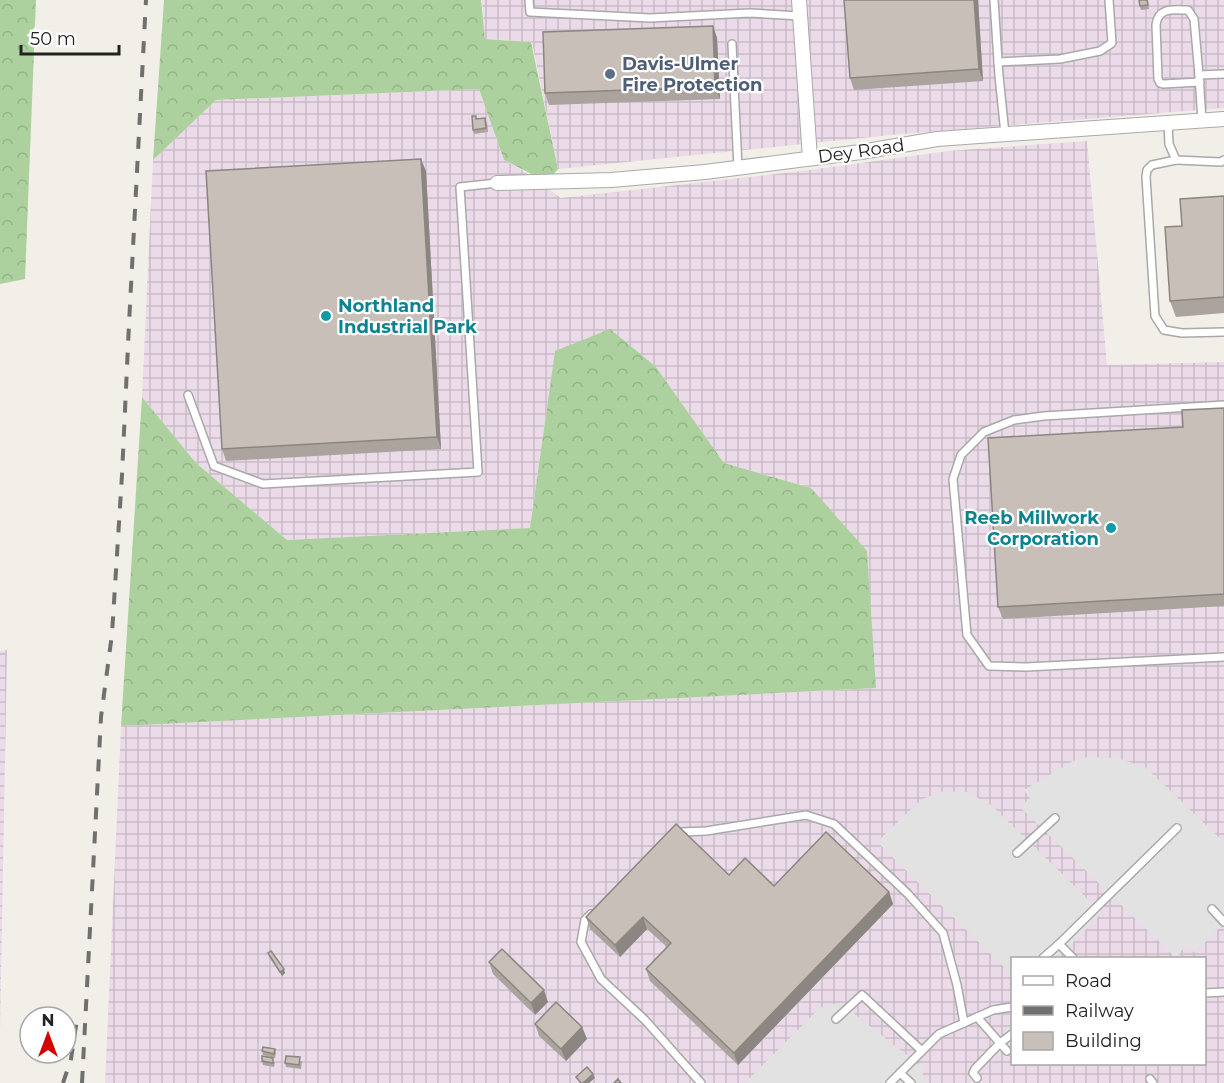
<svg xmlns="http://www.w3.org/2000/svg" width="1224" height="1083" font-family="Montserrat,sans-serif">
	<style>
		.industrial { fill: url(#industrial-grid); fill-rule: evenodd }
		.forest { fill: url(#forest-crowns) }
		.parking { fill: #e2e2e2 }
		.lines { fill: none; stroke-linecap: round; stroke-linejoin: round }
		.lane-casing { stroke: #a9a9a9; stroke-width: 10 }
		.street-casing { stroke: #a9a9a9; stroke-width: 16 }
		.lane { stroke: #fff; stroke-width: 7 }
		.street { stroke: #fff; stroke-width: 14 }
		.rail { stroke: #707070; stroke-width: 4; stroke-dasharray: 12 12; stroke-linecap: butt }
		.wall { fill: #aba49e }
		.shaded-wall { fill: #8b8681 }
		.building { fill: #c7bfb8; stroke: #8b8681; stroke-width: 1.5 }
		.service-dot { fill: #5c6f8a; stroke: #fff; stroke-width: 2 }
		.culture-dot { fill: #0f9aa8; stroke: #fff; stroke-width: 2 }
		.labels { text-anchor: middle; stroke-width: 4.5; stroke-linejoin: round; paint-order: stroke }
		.service-label { font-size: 18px; font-weight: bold; fill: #4e5e75; stroke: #fff; text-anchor: start }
		.street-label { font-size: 18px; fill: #222; stroke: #fff }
		.culture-label { font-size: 18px; font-weight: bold; fill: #0d838f; stroke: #fff; text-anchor: start }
	</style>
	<defs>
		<pattern id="industrial-grid" width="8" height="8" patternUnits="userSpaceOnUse" patternTransform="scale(1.5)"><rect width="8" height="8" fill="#ebdbe8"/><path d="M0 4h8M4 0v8" fill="none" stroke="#c9bcc7"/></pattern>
		<pattern id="forest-crowns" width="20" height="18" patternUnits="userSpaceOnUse" patternTransform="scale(1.5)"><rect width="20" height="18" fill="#add19e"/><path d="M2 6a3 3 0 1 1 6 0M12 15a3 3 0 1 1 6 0" fill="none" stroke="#95b388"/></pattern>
	</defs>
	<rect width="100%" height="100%" fill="#f2efe9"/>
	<g class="industrial">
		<path d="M482,0H1224V108L891,135L558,169L532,42L485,39Z"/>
		<path d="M479,89L504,160L522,170L561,198L810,170L948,151L1087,141L1107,365L1224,362V1083H105L121,726L875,688L811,488L724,463L656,367L555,351L530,528L287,540L196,463L142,397L153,160L216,100ZM1012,958H1204V1064H1012Z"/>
		<path d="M7,650L0,1034V651Z"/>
	</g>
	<g class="forest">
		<path d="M0,0H36L25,279L0,284Z"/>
		<path d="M164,0H481L485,39L531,42L558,169L547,182L504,160L479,89L216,100L153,160Z"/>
		<path d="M610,329L656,367L724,463L811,488L867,551L876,688L121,726L142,397L196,463L287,540L530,528L555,351Z"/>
	</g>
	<g class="parking">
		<path d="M1087,757L1117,758L1145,767L1224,842V923L1195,953L1186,945L1176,958L1020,807L1030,798L1024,790L1073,761Z"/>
		<path d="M944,791L967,792L991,805L1102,913L1058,958H1012V975L877,842L922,799Z"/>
		<path d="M830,1004H842L923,1068V1077L929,1083H745L820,1008Z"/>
	</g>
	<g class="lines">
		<g class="lane-casing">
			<g id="lane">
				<path d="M529,0L530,12L650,18L750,13L800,16"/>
				<path d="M994,0L999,76L1005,134"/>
				<path d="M732,44L738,167"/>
				<path d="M998,62L1060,59L1100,51L1112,43L1109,0"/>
				<path d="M1199,75L1224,74"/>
				<path d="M1200,82L1163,84L1160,83L1158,79L1156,25C1158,7 1173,10 1188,10L1194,19L1199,75L1202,121"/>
				<path d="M1168,123L1169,144L1176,160L1221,162L1224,160"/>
				<path d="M1176,160L1152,165L1147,170L1146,177L1155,316L1164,330L1182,333L1224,332"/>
				<path d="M188,395L214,466L263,484L478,472L460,187L497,183"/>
				<path d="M1224,405L1044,416L1014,420L984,432L961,455L953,479L967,635L989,666L1026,667L1224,657"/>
				<path d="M676,835L681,832L706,831L806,815L834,824L908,894L943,933L957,985L964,1023"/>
				<path d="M1017,853L1055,818"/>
				<path d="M1212,909L1224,922"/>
				<path d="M591,914L585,920L581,942L601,979L645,1020L701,1083"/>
				<path d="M1059,944L1177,828"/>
				<path d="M1043,958L1059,944L1073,958"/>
				<path d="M1204,993L1224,992"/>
				<path d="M977,1017L1007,1051"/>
				<path d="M836,1019L862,995L922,1051"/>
				<path d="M900,1073L911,1083"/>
				<path d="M977,1078L973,1073L975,1069L1000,1043L1012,1034"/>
				<path d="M1150,1079L1153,1083"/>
				<path d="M890,1083L939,1034L993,1010L1012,1007"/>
			</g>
		</g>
		<g class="street-casing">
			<g id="street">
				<path d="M799,0L810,158"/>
				<path d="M497,183L611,180L705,172L861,152L937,139L1224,119"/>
			</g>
		</g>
		<use href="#lane" class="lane"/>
		<use href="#street" class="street"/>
		<g class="rail">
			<path d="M63,1083L71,1059L78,1013"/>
			<path d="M82,1083L101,717L112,634L122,475L129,324L146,0"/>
		</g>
	</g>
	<g class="wall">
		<path d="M844,0H978L983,81L854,90L850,78Z"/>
		<path d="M1148,0L1149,9L1141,10L1140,6Z"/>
		<path d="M713,26L717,38L720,99L549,105L545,93Z"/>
		<path d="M477,119L487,122L488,132L474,134L473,130Z"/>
		<path d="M426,171L441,449L226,461L222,449Z"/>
		<path d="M1224,196V313L1176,317L1170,301L1182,226Z"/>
		<path d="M1224,408V606L1003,619L998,607Z"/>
		<path d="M729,875L774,886L889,892L893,904L738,1065L650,981L646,969L667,947L647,929L620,957L590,929L586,917Z"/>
		<path d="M268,953L285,973L282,976L269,957Z"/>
		<path d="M489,962L548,1002L535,1015L493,974Z"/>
		<path d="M535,1024L582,1027L587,1039L566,1061L539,1036Z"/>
		<path d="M275,1049L276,1053L275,1058L263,1055L262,1051Z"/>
		<path d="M262,1061L275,1062L274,1067L263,1065Z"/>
		<path d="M302,1061L301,1069L286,1067L285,1063Z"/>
	</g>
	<g class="shaded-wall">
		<path d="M974,0H978L983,81L979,69Z"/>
		<path d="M713,26L717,38L720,99L715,87Z"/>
		<path d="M421,159L426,171L441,449L437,437Z"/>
		<path d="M889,892L893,904L738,1065L734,1053Z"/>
		<path d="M643,917L647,929L620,957L615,945Z"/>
		<path d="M284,969L285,973L282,976L280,972Z"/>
		<path d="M544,990L548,1002L535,1015L531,1003Z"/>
		<path d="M582,1027L587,1039L566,1061L561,1049Z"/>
		<path d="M593,1074L595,1078L589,1083H583Z"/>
	</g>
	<g class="building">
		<path d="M844,0H974L979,69L850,78Z"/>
		<path d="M1139,0H1147L1148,5L1140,6Z"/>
		<path d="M713,26L715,87L545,93L543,32Z"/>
		<path d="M472,116H476V119L485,118L486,128L473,130Z"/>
		<path d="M421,159L437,437L222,449L206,171Z"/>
		<path d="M1224,196V297L1170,301L1165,227L1182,226L1180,199Z"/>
		<path d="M1224,408V594L998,607L988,438L1183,427L1182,410Z"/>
		<path d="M676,824L729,875L745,858L774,886L826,832L889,892L734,1053L646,969L671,943L643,917L615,945L586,917Z"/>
		<path d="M502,949L544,990L531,1003L489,962Z"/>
		<path d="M271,951L284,969L280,972L268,953Z"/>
		<path d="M556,1002L582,1027L561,1049L535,1024Z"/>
		<path d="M263,1047L275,1049L274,1054L262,1051Z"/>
		<path d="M262,1056L273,1058V1063L262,1061Z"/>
		<path d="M286,1056L300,1057L299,1065L285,1063Z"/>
		<path d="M587,1067L593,1074L583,1083H581L576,1077Z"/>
		<path d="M618,1079L621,1083H614Z"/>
	</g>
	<circle class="service-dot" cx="610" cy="74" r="6"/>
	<g class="culture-dot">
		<circle cx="326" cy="316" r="6"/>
		<circle cx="1111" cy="528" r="6"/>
	</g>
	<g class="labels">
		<g class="service-label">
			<text x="622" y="70">Davis-Ulmer<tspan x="622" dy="21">Fire Protection</tspan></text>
		</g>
		<g class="street-label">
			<text transform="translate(861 151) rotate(-8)" y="6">Dey Road</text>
		</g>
		<g class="culture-label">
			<text x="338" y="312">Northland<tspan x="338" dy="21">Industrial Park</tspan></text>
			<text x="1099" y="524" text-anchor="end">Reeb Millwork<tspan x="1099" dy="21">Corporation</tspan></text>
		</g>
	</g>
	<rect x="1011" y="957" width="195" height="108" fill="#ffffff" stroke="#a7a7a7" stroke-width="1.5"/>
	<rect x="1023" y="976" width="30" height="9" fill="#ffffff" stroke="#a7a7a7" stroke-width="1.5"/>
	<text x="1065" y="987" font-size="18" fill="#222222">Road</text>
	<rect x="1023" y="1006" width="30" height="9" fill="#707070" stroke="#a7a7a7" stroke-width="1.5"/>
	<text x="1065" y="1017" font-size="18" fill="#222222">Railway</text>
	<rect x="1023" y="1032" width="30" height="18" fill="#c7bfb8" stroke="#a7a7a7" stroke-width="1.5"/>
	<text x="1065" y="1047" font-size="18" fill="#222222">Building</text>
	<g transform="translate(48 1035)"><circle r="28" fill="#ffffff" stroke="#a7a7a7" stroke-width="1.5"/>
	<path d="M0-4.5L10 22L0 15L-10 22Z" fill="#d40000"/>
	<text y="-9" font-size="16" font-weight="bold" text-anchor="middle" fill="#222222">N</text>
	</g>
	<path d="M21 45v9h98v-9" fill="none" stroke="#222222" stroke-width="3"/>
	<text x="30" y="45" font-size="18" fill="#222222" stroke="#ffffff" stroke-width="4.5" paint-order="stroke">50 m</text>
</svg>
